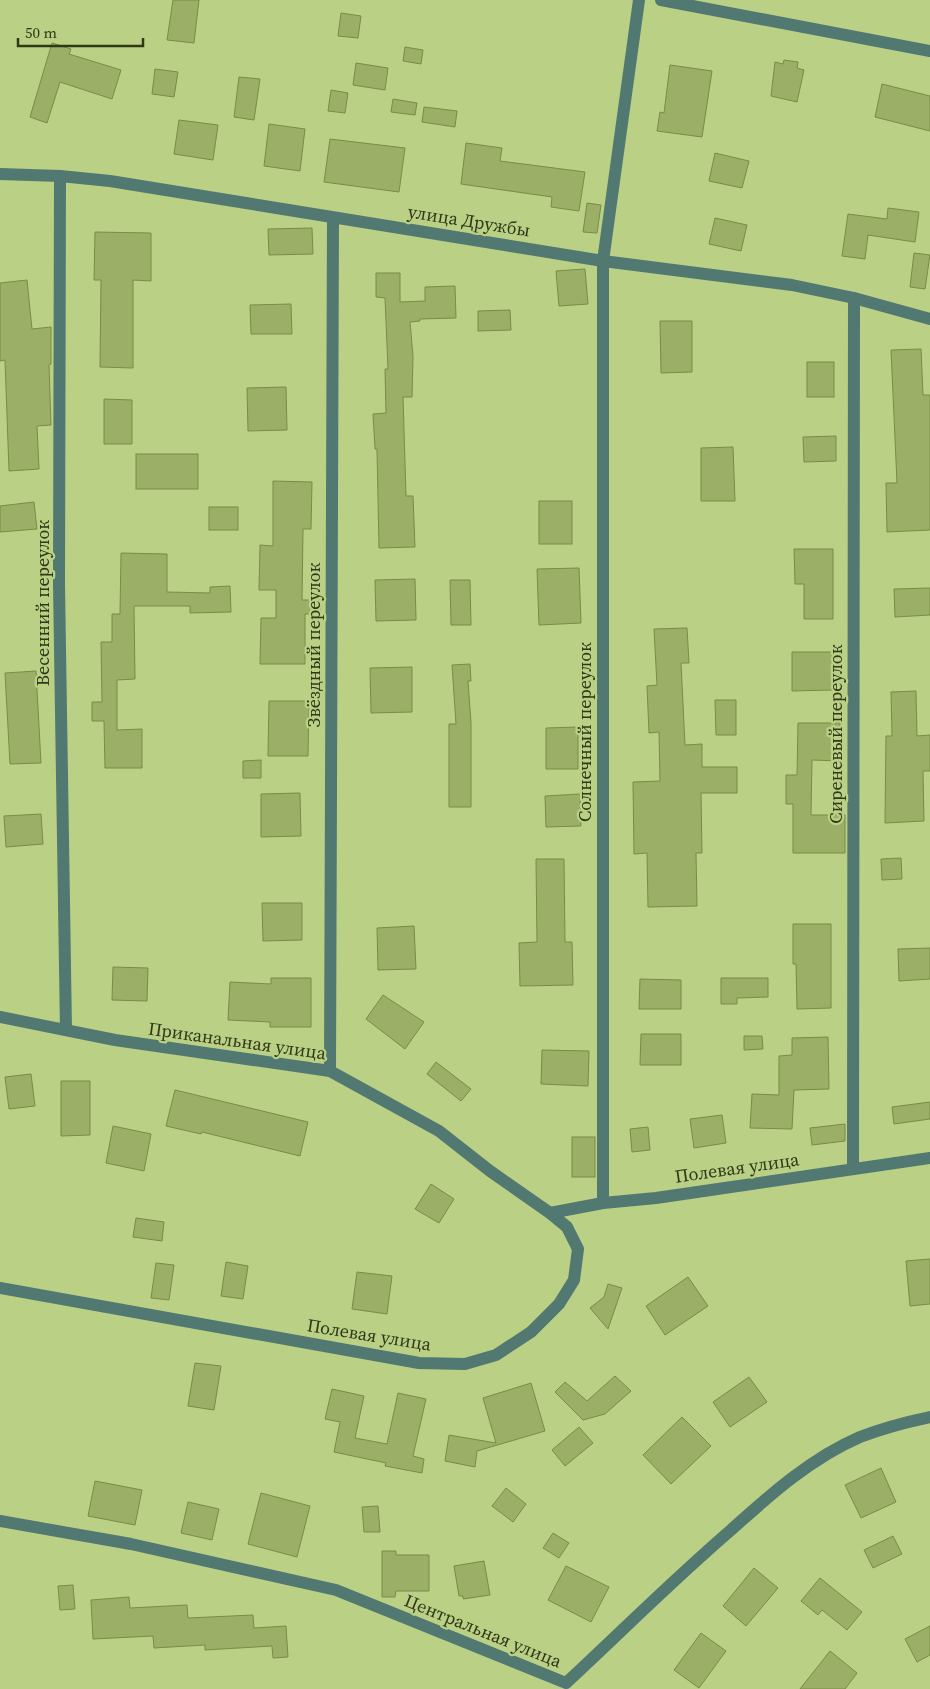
<svg xmlns="http://www.w3.org/2000/svg" width="930" height="1689" font-family="'Source Serif 4',serif">
	<style>
		.building { fill: #9baf66; stroke: #798c44 }
		.lines { fill: none; stroke-linecap: round; stroke-linejoin: round }
		.minor { stroke: #517871; stroke-width: 12 }
		.labels { text-anchor: middle; stroke-width: 4.5; stroke-linejoin: round; paint-order: stroke }
		.street-label { font-size: 18px; fill: #2f3819; stroke: #bad085 }
	</style>
	<rect width="100%" height="100%" fill="#bad085"/>
	<g class="building">
		<path d="M173,0H199L194,43L167,40Z"/>
		<path d="M341,13L361,16L358,38L338,36Z"/>
		<path d="M52,43L71,49L69,54L121,70L112,99L60,82L47,123L30,117Z"/>
		<path d="M405,47L423,50L421,64L403,61Z"/>
		<path d="M784,60L798,62L797,68L804,70L797,102L771,96L775,62L783,64Z"/>
		<path d="M356,63L388,68L385,90L353,85Z"/>
		<path d="M670,65L712,71L702,137L657,131L660,112L664,113Z"/>
		<path d="M155,69L178,72L174,97L152,94Z"/>
		<path d="M239,77L260,79L254,120L234,117Z"/>
		<path d="M882,84L930,96V131L875,117Z"/>
		<path d="M331,90L348,93L345,113L328,111Z"/>
		<path d="M393,99L417,103L415,115L391,112Z"/>
		<path d="M424,107L457,111L455,127L422,122Z"/>
		<path d="M179,120L218,125L213,160L174,154Z"/>
		<path d="M269,124L305,129L300,171L264,166Z"/>
		<path d="M330,139L405,148L399,192L324,182Z"/>
		<path d="M466,143L502,148L500,161L585,172L579,211L551,207L552,197L461,184Z"/>
		<path d="M715,153L749,161L742,188L709,181Z"/>
		<path d="M587,203L601,205L597,233L583,232Z"/>
		<path d="M888,208L919,212L915,242L868,235L865,259L842,256L848,214L887,219Z"/>
		<path d="M715,218L747,225L741,251L709,244Z"/>
		<path d="M312,228L313,254L269,255L268,229Z"/>
		<path d="M95,232L151,233V281L133,280V368L100,367L101,280H94Z"/>
		<path d="M914,253L930,255L925,289L910,287Z"/>
		<path d="M585,269L588,304L559,306L556,271Z"/>
		<path d="M376,273H400V302L425,301V287L455,286L456,318L420,319V321L410,322L413,356L412,397H403L406,496H413L415,547L379,548L377,449H375L373,414L386,413L385,369H388L385,298L376,297Z"/>
		<path d="M27,280L32,329L51,327V364L49,365L51,425L37,426L39,469L9,471L5,360L0,361V283Z"/>
		<path d="M291,304L292,334H251L250,305Z"/>
		<path d="M510,310L511,330L478,331V311Z"/>
		<path d="M660,321H692V372L661,373Z"/>
		<path d="M921,349L923,395H930V530L887,532L886,483H897L891,350Z"/>
		<rect x="807" y="362" width="27" height="35"/>
		<path d="M286,387L287,430L248,431L247,388Z"/>
		<path d="M104,399L132,400V444H104Z"/>
		<path d="M836,436V461L804,462L803,437Z"/>
		<path d="M733,447L735,501H701V448Z"/>
		<rect x="136" y="454" width="62" height="35"/>
		<path d="M273,481L312,482L311,529H303L302,600H320V614H305V664H260L261,618H276V590H259L260,545L273,546Z"/>
		<rect x="539" y="501" width="33" height="43"/>
		<path d="M34,502L37,529L0,532V506Z"/>
		<rect x="209" y="507" width="29" height="23"/>
		<path d="M794,549H833V619H804V584H795Z"/>
		<path d="M121,553L167,554V592L210,593V587L230,586L231,612L190,613V606H134L135,679L117,680V730L142,729V768H105L104,721H92V702H102L101,642H112V614H120Z"/>
		<path d="M579,568L581,623L539,625L537,569Z"/>
		<path d="M415,579L416,620L376,621L375,580Z"/>
		<path d="M450,580H470L471,625H451Z"/>
		<path d="M930,588V615L895,617L894,589Z"/>
		<path d="M687,628L689,663H681L685,745L702,744V767H737V793H701L702,853H696L697,906L648,907L647,853L634,854L633,782L660,781L659,732L649,733L647,686L657,685L654,629Z"/>
		<path d="M792,652H832V690L792,691Z"/>
		<path d="M470,664L471,681H468L471,723V807H449V724H456L452,665Z"/>
		<path d="M412,667V712L371,713L370,668Z"/>
		<path d="M36,671L41,763L10,764L5,673Z"/>
		<path d="M916,691L917,736L930,735V771H923L924,821L885,823L886,736H892L891,692Z"/>
		<path d="M715,700H736V735H716Z"/>
		<path d="M269,701H309L308,756H268Z"/>
		<path d="M798,723H840V761L812,760L811,815H845V853H793V804H786V775H797Z"/>
		<path d="M578,727V769H546V728Z"/>
		<path d="M261,760V778H243V761Z"/>
		<path d="M300,793L301,836L261,837V794Z"/>
		<path d="M580,794L581,826L546,827L545,796Z"/>
		<path d="M41,814L43,844L6,847L4,816Z"/>
		<path d="M901,858L902,879L882,880L881,859Z"/>
		<path d="M536,859H564L565,942H572L573,985L520,986L519,943L537,942Z"/>
		<path d="M262,903H302V940L263,941Z"/>
		<path d="M793,924H831V1008L797,1009L796,964H793Z"/>
		<path d="M414,926L416,969L378,970L377,928Z"/>
		<path d="M930,948V979L899,981L898,949Z"/>
		<path d="M113,967L148,968L147,1001L112,1000Z"/>
		<path d="M271,978H311V1027H270V1022L228,1020L230,982L271,984Z"/>
		<path d="M721,978H768V997L737,998V1004H721Z"/>
		<path d="M640,979L681,980V1009H639Z"/>
		<path d="M383,995L424,1022L405,1049L366,1019Z"/>
		<path d="M641,1034H681V1065H640Z"/>
		<path d="M744,1036H762L763,1049L744,1050Z"/>
		<path d="M828,1037L829,1089L794,1090L792,1129L750,1128L752,1094L779,1095V1056L792,1055V1038Z"/>
		<path d="M542,1050L589,1051L588,1086L541,1084Z"/>
		<path d="M436,1062L471,1089L461,1101L427,1074Z"/>
		<path d="M31,1074L35,1106L9,1109L5,1077Z"/>
		<path d="M61,1081H90V1135L61,1136Z"/>
		<path d="M175,1090L308,1122L300,1156L202,1132L201,1134L166,1126Z"/>
		<path d="M930,1102V1119L894,1124L892,1107Z"/>
		<path d="M722,1115L726,1143L694,1148L690,1119Z"/>
		<path d="M845,1124V1141L812,1145L810,1128Z"/>
		<path d="M113,1126L151,1134L144,1171L106,1163Z"/>
		<path d="M648,1127L650,1150L632,1152L630,1129Z"/>
		<rect x="572" y="1137" width="23" height="40"/>
		<path d="M431,1184L454,1199L439,1223L415,1209Z"/>
		<path d="M136,1218L164,1222L162,1241L133,1237Z"/>
		<path d="M930,1259V1304L910,1306L906,1261Z"/>
		<path d="M226,1262L248,1266L243,1299L221,1296Z"/>
		<path d="M156,1263L174,1265L169,1300L151,1298Z"/>
		<path d="M357,1272L392,1276L387,1314L352,1309Z"/>
		<path d="M688,1277L708,1306L665,1335L646,1306Z"/>
		<path d="M608,1284L622,1288L608,1329L590,1308L604,1297Z"/>
		<path d="M195,1363L221,1366L214,1410L188,1406Z"/>
		<path d="M615,1376L631,1391L605,1414L583,1420L555,1392L565,1382L587,1401Z"/>
		<path d="M749,1377L767,1402L730,1427L713,1402Z"/>
		<path d="M531,1383L545,1431L477,1451L475,1467L445,1461L449,1435L496,1443L483,1398Z"/>
		<path d="M332,1389L364,1396L355,1438L387,1444L398,1393L426,1399L413,1456L424,1459L422,1473L385,1466L386,1463L334,1452L340,1422L325,1419Z"/>
		<path d="M682,1417L711,1446L671,1484L643,1455Z"/>
		<path d="M579,1427L593,1443L565,1466L552,1450Z"/>
		<path d="M881,1468L896,1502L861,1518L845,1485Z"/>
		<path d="M95,1481L142,1490L135,1525L88,1516Z"/>
		<path d="M506,1488L526,1504L513,1522L492,1506Z"/>
		<path d="M261,1493L310,1506L297,1557L248,1544Z"/>
		<path d="M188,1502L219,1509L212,1540L181,1533Z"/>
		<path d="M378,1506L380,1532H364L362,1507Z"/>
		<path d="M553,1533L569,1543L559,1558L543,1548Z"/>
		<path d="M893,1536L902,1554L873,1568L864,1550Z"/>
		<path d="M382,1551H396V1555H429V1591H396L395,1597H382Z"/>
		<path d="M484,1561L490,1595L463,1599V1596H459L454,1566Z"/>
		<path d="M566,1566L609,1587L591,1622L548,1600Z"/>
		<path d="M754,1568L778,1588L746,1626L723,1606Z"/>
		<path d="M820,1578L862,1612L847,1630L822,1610L818,1615L801,1601Z"/>
		<path d="M73,1585L75,1609L60,1610L58,1586Z"/>
		<path d="M129,1597L130,1608L187,1605L188,1618L253,1615L254,1628L286,1626L288,1657L273,1658L272,1646L205,1650V1645L154,1648L153,1636L93,1639L91,1600Z"/>
		<path d="M930,1626V1655L917,1662L905,1639Z"/>
		<path d="M701,1633L726,1651L699,1688L674,1670Z"/>
		<path d="M830,1651L857,1673L845,1689H800Z"/>
	</g>
	<g class="lines">
		<g class="minor">
			<path d="M661,0L930,51"/>
			<path d="M0,174L60,176L110,181L603,261L792,285L854,298L930,319"/>
			<path d="M60,176L59,585L66,1030"/>
			<path d="M0,1017L115,1040L330,1071L439,1131L490,1171L550,1213"/>
			<path d="M330,1071L333,218"/>
			<path d="M853,1169L854,298"/>
			<path d="M603,1203V261L639,0"/>
			<path d="M0,1288L419,1363L465,1364L496,1355L531,1332L559,1304L574,1280L578,1249L567,1227L550,1213L603,1203L656,1198L930,1158"/>
			<path d="M0,1521L131,1544L336,1590L566,1683C621,1632 674,1579 731,1530C770,1495 811,1458 860,1437C883,1428 906,1422 930,1417"/>
		</g>
	</g>
	<g class="labels">
		<g class="street-label">
			<text transform="translate(469 221) rotate(9)" y="6">улица Дружбы</text>
			<text transform="translate(43 603) rotate(-90)" y="6">Весенний переулок</text>
			<text transform="translate(314 645) rotate(-90)" y="6">Звёздный переулок</text>
			<text transform="translate(585 732) rotate(-90)" y="6">Солнечный переулок</text>
			<text transform="translate(836 734) rotate(-90)" y="6">Сиреневый переулок</text>
			<text transform="translate(237 1041) rotate(8)" y="6">Приканальная улица</text>
			<text transform="translate(737 1168) rotate(-8)" y="6">Полевая улица</text>
			<text transform="translate(369 1335) rotate(9)" y="6">Полевая улица</text>
			<text transform="translate(483 1631) rotate(22)" y="6">Центральная улица</text>
		</g>
	</g>
	<path d="M18 38v8h125v-8" fill="none" stroke="#2f3819" stroke-width="2.5"/>
	<text x="25" y="38" font-size="15" fill="#2f3819" stroke="#bad085" stroke-width="4" paint-order="stroke">50 m</text>
</svg>
